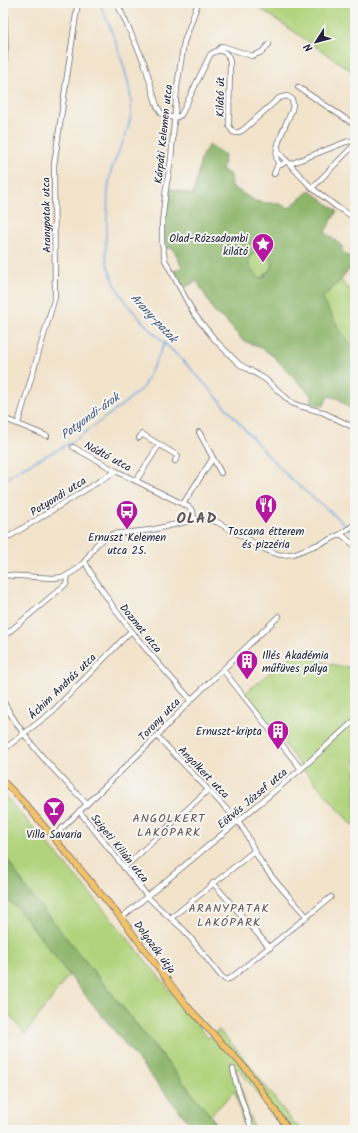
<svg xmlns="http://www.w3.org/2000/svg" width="358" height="1133" font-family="Kalam,sans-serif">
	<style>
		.green { fill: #b0d37b; stroke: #697a5b }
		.forest { fill: #8cb56b; stroke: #576c53; fill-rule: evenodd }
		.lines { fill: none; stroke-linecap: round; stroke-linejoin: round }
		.stream { stroke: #77abe4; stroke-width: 1.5 }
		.minor-casing { stroke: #6b666d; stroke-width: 6 }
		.major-casing { stroke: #6b666d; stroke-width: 7 }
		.minor { stroke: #fff; stroke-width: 4.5 }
		.major { stroke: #f2c26a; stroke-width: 5.5 }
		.labels { text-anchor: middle; stroke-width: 4; stroke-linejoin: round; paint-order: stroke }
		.street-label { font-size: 11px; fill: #22223b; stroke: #f6f6f2 }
		.poi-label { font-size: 11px; fill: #22223b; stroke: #f6f6f2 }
		.water-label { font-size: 12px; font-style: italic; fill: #44597f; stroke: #f6f6f2 }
		.neighbourhood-label { font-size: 12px; letter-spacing: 1px; fill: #605358; stroke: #f6f6f2 }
		.district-label { font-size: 15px; font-weight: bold; letter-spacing: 1px; fill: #605358; stroke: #f6f6f2 }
	</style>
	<rect width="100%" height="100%" fill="#f6f6f2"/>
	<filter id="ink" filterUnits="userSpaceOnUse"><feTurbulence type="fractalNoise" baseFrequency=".025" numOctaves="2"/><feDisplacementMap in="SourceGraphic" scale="8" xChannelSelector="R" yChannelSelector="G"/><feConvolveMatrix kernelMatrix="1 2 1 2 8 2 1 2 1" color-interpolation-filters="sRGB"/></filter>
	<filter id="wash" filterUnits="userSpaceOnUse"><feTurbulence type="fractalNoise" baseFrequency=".012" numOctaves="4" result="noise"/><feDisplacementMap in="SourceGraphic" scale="16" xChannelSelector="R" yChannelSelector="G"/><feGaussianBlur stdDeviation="0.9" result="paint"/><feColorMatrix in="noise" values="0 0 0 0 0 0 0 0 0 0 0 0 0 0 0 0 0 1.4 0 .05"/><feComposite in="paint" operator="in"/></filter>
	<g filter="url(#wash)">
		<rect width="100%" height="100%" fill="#f2e3cb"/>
		<g class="green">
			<path d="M252,3H355V64L350,70Z"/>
			<path d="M258,251C267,250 270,259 273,266L262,278H260C254,272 247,267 249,257Z"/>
			<path d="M341,280L348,289L355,282V349L341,332L322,298Z"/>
			<path d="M296,651L328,664L355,668V824L352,825L303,769L245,693Z"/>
			<path d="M3,794C75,872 142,955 208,1038L219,1030L241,1054L292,1121L302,1130H283L239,1068L236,1070L247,1111L255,1130H248L243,1122L235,1091L210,1116L157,1049L28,891L3,853Z"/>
			<path d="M3,893L8,901L16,906L69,975L25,1034L3,1007Z"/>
		</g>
		<g class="forest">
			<path d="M209,145L225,155L222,170L231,175V186L255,201L266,203H277L289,208L310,190L337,211L325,232L343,247L341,250L355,262L341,280L322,298L341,332L355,349V410H351L339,399L328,396L324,406L310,402L312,396L273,356L263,349L242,340L226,321L215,313L197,281L184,288L174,271L182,267L173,248H165L164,223L168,188L193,195L202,155ZM258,251C267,250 270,259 273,266L263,278H260C254,272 247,267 249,257Z"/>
			<path d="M3,853L28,891L222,1130H195L69,975L16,906L8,901L3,893Z"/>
		</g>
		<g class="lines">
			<g class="stream">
				<path d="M99,3C112,28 134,86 131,113C129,132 119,150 112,168C106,186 108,207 107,225C106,237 104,249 107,261C117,308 159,335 190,368C223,402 252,440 285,473C307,495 334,512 355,535"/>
				<path d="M3,481L22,468L72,442L121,406L143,387L165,343"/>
			</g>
		</g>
	</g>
	<g filter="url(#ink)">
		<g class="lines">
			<g class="minor-casing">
				<g id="minor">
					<path d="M117,3L144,62L157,106L161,113C167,116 174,120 181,115L210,55C219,47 228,51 230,62L229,122V126L233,132L237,133L243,130L279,98L287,96L292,99L293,105L292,110C288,120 267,159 281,165L287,161"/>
					<path d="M198,3L184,42L177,87L171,160L166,188L162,223V243L165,260L194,314L216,341L239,364L265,379L292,403L300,406L322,412L355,428"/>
					<path d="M218,50L222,46L252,56L262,52L269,44"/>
					<path d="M298,87L355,125"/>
					<path d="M278,148L279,153L312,188L337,207L355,218"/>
					<path d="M290,164L346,142L350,141L355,142"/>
					<path d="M274,174L278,164"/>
					<path d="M312,188L355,144"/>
					<path d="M3,418L47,436"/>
					<path d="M18,423L55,297L54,165L77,8L75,3"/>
					<path d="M139,438L142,434L178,456L175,461"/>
					<path d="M73,447L116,471L189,507L193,511L194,520"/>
					<path d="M213,458L221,473"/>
					<path d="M136,481L159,445"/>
					<path d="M183,504L213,458L199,432"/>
					<path d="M341,534L355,546"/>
					<path d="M10,536L116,471"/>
					<path d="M85,561C89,572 97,582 104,593C129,632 160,665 191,700"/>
					<path d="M3,575L53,578L64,577L76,570L85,561L96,545L106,537L113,534L151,530L194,520L203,519L217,522L266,550L280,555L293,554L327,541L341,534L355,524"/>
					<path d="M3,637L66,584L68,575"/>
					<path d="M223,670L301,769"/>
					<path d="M3,701C25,742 55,771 86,803"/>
					<path d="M157,736L238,821C248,833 252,849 261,862C274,882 292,899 307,917"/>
					<path d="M3,750L53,711L131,631"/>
					<path d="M79,811L148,897L158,907L184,930L221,976L226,980L231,978L331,897"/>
					<path d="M53,837L157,736L191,700L279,616"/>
					<path d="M124,868L208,790"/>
					<path d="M213,883L270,948"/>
					<path d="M121,918L301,769L355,720"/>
					<path d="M171,918L254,851"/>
					<path d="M233,1069L236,1083L252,1130"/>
				</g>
			</g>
			<g class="major-casing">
				<g id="major">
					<path d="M3,80L5,47L4,3"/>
					<path d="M3,781L27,806L121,918L187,1006L247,1070L289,1130"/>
				</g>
			</g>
			<use href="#minor" class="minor"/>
			<use href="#major" class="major"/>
		</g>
	</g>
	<defs>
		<g id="sight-pin" transform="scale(1.15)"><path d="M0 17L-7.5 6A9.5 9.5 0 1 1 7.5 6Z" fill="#b5179e" stroke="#f6f6f2"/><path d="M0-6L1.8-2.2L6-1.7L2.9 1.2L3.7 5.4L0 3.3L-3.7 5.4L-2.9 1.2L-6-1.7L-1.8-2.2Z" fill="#fff"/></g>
		<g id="restaurant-pin" transform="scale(1.15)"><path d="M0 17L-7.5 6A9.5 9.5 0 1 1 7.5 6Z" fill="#b5179e" stroke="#f6f6f2"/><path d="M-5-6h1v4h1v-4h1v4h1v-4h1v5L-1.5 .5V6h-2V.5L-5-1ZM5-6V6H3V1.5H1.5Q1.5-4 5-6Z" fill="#fff"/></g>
		<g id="bus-pin" transform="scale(1.15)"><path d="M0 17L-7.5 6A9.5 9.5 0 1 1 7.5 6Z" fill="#b5179e" stroke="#f6f6f2"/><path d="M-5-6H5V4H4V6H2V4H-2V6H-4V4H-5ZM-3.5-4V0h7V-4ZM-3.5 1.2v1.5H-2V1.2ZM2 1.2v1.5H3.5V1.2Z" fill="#fff"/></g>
		<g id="building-pin" transform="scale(1.15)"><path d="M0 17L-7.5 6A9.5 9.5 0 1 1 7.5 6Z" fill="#b5179e" stroke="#f6f6f2"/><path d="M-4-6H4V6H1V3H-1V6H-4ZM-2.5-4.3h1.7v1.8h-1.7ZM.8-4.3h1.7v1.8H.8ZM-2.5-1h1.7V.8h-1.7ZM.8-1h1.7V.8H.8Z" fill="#fff"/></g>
		<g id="bar-pin" transform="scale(1.15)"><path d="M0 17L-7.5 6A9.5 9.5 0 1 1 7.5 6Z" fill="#b5179e" stroke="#f6f6f2"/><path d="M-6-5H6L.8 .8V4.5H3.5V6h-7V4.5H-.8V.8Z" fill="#fff"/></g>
	</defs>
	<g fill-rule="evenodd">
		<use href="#sight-pin" x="263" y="244"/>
		<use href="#restaurant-pin" x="266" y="505"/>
		<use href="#bus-pin" x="127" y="511"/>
		<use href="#building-pin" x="247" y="661"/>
		<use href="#building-pin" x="278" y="731"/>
		<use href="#bar-pin" x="54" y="808"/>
	</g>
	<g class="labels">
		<g class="street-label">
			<text transform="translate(220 97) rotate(-89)" y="4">Kilátó út</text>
			<text transform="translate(163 134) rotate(-84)" y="4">Kárpáti Kelemen utca</text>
			<text transform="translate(46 215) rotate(-91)" y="4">Aranypatak utca</text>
			<text transform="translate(108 456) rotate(28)" y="4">Nádtó utca</text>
			<text transform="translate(58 496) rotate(-32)" y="4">Potyondi utca</text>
			<text transform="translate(141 628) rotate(51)" y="4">Dozmat utca</text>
			<text transform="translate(62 686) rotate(-44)" y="4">Áchim András utca</text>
			<text transform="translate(159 719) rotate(-46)" y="4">Torony utca</text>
			<text transform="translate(204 772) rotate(46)" y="4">Angolkert utca</text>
			<text transform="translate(252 798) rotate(-40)" y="4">Eötvös József utca</text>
			<text transform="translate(120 848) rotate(51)" y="4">Szigeti Kilián utca</text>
			<text transform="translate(155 947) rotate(54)" y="4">Dolgozók útja</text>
		</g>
		<g class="poi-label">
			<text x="248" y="242" text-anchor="end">Olad-Rózsadombi<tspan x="248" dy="13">kilátó</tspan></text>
			<text x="266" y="535">Toscana étterem<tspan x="266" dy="13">és pizzéria</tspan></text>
			<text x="127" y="541">Ernuszt Kelemen<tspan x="127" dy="13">utca 25.</tspan></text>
			<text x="262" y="659" text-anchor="start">Illés Akadémia<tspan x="262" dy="13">műfüves pálya</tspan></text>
			<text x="262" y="735" text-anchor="end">Ernuszt-kripta</text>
			<text x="54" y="838">Villa Savaria</text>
		</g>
		<g class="water-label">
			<text transform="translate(154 318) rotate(47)" y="4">Arany-patak</text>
			<text transform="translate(90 416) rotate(-36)" y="4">Potyondi-árok</text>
		</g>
		<g class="neighbourhood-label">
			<text x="169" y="822">ANGOLKERT<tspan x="169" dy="14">LAKÓPARK</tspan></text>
			<text x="229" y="912">ARANYPATAK<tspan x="229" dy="14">LAKÓPARK</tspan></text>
		</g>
		<g class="district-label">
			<text x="197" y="523">OLAD</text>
		</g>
	</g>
	<rect width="358" height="1133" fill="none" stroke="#f6f6f2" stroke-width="16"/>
	<g transform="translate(316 42) rotate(234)" stroke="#f6f6f2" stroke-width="3" paint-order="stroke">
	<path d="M0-3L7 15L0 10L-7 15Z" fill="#22223b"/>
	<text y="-6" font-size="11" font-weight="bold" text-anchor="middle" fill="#22223b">N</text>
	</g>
</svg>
